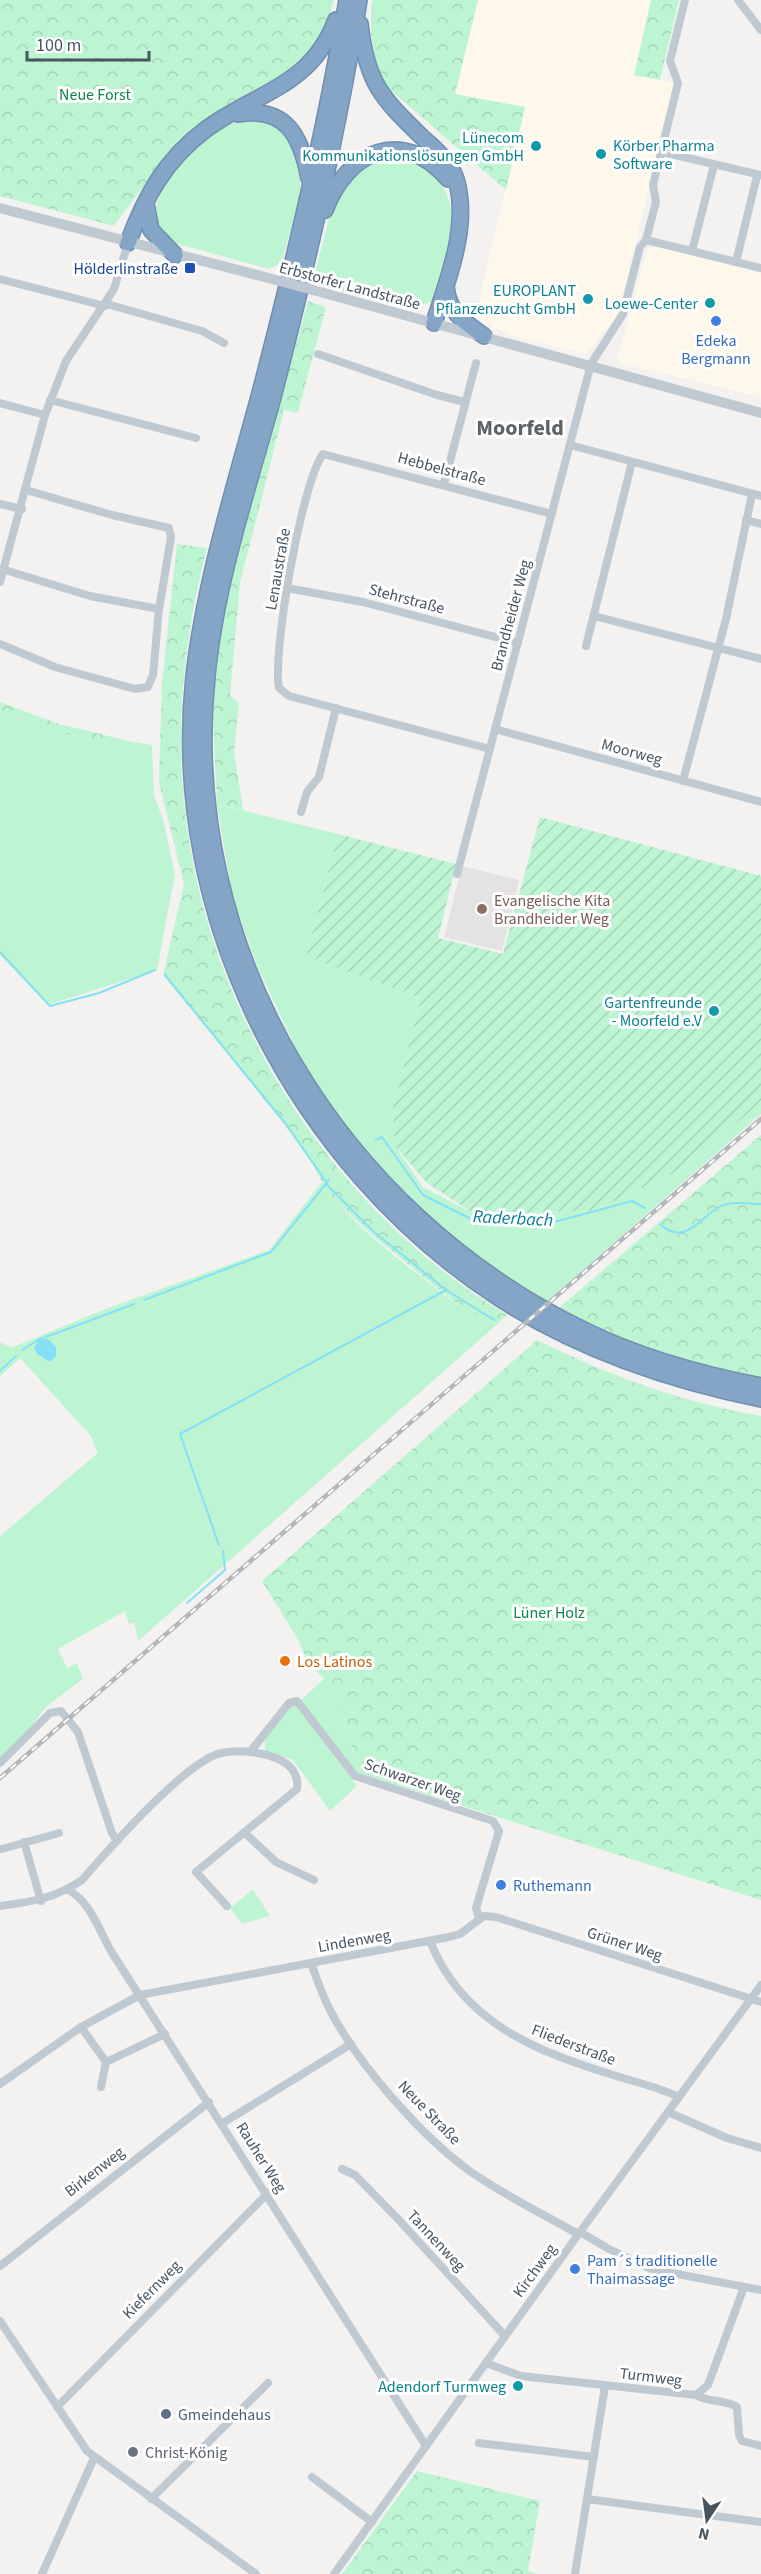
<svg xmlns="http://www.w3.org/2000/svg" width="761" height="2574" font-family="'Source Sans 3',sans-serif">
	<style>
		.commercial { fill: #fef8eb }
		.education { fill: #e5e2e3 }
		.green { fill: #bdf5d2 }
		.forest { fill: url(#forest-crowns) }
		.garden { fill: url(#garden-furrows) }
		.water { fill: #85e0f6 }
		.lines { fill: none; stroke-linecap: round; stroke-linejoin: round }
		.stream { stroke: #85e0f6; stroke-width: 2 }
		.motorway-casing { stroke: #6f90b1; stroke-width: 18 }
		.minor { stroke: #bec9d2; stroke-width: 8 }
		.tertiary { stroke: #bec9d2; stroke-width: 10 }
		.motorway { stroke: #84a5c5; stroke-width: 15 }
		.rail-casing { stroke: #b3b7bc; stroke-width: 4.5 }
		.rail { stroke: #fff; stroke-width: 2; stroke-dasharray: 7; stroke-linecap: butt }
		.tertiary-bridge { stroke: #bec9d2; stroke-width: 10 }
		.culture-dot { fill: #0f9aa8; stroke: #fff; stroke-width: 2 }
		.transit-dot { fill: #1a4fb4; stroke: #fff; stroke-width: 2 }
		.shop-dot { fill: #3f7fe0; stroke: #fff; stroke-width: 2 }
		.education-dot { fill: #8d6e63; stroke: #fff; stroke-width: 2 }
		.food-dot { fill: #e8710a; stroke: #fff; stroke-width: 2 }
		.service-dot { fill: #5c6f8a; stroke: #fff; stroke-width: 2 }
		.worship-dot { fill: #6b7280; stroke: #fff; stroke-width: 2 }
		.labels { text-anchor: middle; stroke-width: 6; stroke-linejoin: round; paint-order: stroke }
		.park-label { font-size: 16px; fill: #0d8749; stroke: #fff }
		.culture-label { font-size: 16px; fill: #0d838f; stroke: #fff; text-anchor: end }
		.transit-label { font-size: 16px; fill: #164399; stroke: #fff; text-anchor: end }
		.street-label { font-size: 16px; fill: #475561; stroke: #fff }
		.shop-label { font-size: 16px; fill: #366cbe; stroke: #fff; text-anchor: start }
		.education-label { font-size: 16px; fill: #785e54; stroke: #fff; text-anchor: start }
		.food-label { font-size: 16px; fill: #c56008; stroke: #fff; text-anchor: start }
		.service-label { font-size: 16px; fill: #4e5e75; stroke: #fff; text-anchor: start }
		.worship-label { font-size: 16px; fill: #5b616d; stroke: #fff; text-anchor: start }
		.water-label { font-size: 18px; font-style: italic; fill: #037b99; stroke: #fff }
		.district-label { font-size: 22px; font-weight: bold; fill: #5d6267; stroke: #fff }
	</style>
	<defs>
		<pattern id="forest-crowns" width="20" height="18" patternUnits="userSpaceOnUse" patternTransform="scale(1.5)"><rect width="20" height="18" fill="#bdf5d2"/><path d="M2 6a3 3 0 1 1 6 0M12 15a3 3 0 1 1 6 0" fill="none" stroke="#a4d4b7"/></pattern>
		<pattern id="garden-furrows" width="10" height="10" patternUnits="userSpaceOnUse" patternTransform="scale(1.5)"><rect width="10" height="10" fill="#bdf5d2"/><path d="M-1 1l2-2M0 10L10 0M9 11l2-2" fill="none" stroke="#a4d4b7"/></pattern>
	</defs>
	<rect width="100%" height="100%" fill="#f4f1f1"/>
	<g class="commercial">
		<path d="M478,0H679L660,80L674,84L618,315L586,354L512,336L475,318L525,108L455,94Z"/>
		<path d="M656,246L761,273V397L620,363L618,358L647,250Z"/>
	</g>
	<path class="education" d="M462,866L519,880L502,951L444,937Z"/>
	<g class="green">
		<path d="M251,118C329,131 296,212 281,263L269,269L163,240L153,215C158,202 162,188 170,176C186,149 220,124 251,118Z"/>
		<path d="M380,158C389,158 400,156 408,158C450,172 460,219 449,258C445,273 438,288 433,302L404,308L326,287L315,273L334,199L355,171Z"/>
		<path d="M0,711L60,732L131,750L133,742L152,745L154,796L163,819L175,874L157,970L48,1005L0,955Z"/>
		<path d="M217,804L338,834L306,955L421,998L393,1106L395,1146L423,1187L473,1213L593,1211L686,1167L761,1102V1114L545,1303L484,1267L404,1201L336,1118L298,1053L258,968L232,895Z"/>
		<path d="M322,1182C347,1223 413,1270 451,1300C463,1308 486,1315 494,1327L138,1641L134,1622L129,1624L125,1611L58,1649L67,1668L77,1663L83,1679L47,1706L21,1739L0,1759V1536L98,1453L90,1435L20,1358L0,1376V1342L11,1348L103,1310L269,1250Z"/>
		<path d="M325,1678L337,1689L359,1775L301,1700Z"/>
		<path d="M292,1705H296L357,1786L330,1811L293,1760L265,1750V1739Z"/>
		<path d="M253,1889L270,1916L242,1924L230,1908Z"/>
	</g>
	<g class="forest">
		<path d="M0,0H334L324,35L291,75L222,111L168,153L114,226L0,196Z"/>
		<path d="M372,0H478L455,94L525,107L506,190L387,87C372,58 369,32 372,0Z"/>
		<path d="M651,0H679L660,80L634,75Z"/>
		<path d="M308,301L326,307L298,413L284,410L240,583L230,695L239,703L234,752L243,810L217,804C215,752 210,700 217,649C232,529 278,416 308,301Z"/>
		<path d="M177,544L207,548C192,606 182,668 181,727C176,961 307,1195 507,1315L494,1327L452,1300L372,1235L340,1205L326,1190L313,1165L284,1124L163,975L184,884L159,782L162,682Z"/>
		<path d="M0,702L59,724L133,742L131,750L60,732L0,711Z"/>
		<path d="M761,1135V1378L725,1372L643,1349L559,1308Z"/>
		<path d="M537,1340C613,1377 677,1401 761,1416V1900L368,1776L359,1775L337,1689L309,1665L297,1638L262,1581Z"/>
		<path d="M417,2471L540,2501L528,2571L537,2574H342Z"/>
	</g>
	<path class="garden" d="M540,817L761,876V1102L686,1167L593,1211L473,1213L427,1183L395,1146L393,1106L421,998L306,956L338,834L456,864L438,938L503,954Z"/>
	<path class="water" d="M48,1339L56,1347V1356L50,1362L37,1354L34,1348L39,1340Z"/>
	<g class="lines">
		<g class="stream">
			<path d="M0,952L50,1006L99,993L155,970"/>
			<path d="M165,975L286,1124L327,1183"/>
			<path d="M376,1140L382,1137L423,1195L471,1219L558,1221L632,1201L645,1208"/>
			<path d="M660,1224C684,1247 700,1218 719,1207C731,1200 749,1204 761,1204"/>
			<path d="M446,1290L494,1320"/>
			<path d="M144,1300L271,1252L329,1180"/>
			<path d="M22,1350L38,1340L134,1304"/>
			<path d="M0,1371L16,1356"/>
			<path d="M219,1545L180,1434L446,1290L374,1232L326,1184"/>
			<path d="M187,1603L225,1570L223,1551"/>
		</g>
		<g class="motorway-casing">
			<g id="motorway">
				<path d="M347,0C325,132 294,263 260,393C235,486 205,580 194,676C168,919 297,1166 499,1298C579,1350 668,1380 761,1399"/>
				<path d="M359,0C338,133 307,266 273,397C248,489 216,581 207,676C179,951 339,1212 584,1330C640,1358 700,1374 761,1386"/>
				<path d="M360,24C367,85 382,98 425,140C437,150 451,164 456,179C470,226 448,278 434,323"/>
				<path d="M238,114C286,106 301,136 309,178"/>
				<path d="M146,204L151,230L175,255"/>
				<path d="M325,210C347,151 403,126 448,179"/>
				<path d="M128,243C145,197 165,160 205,130C256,92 311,87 336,20"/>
				<path d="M446,286C448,312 464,322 484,336"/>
			</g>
		</g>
		<g class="minor">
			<path d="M738,0L761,30"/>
			<path d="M662,152L761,175"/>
			<path d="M646,240L761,268"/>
			<path d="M692,251L714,165"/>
			<path d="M736,262L757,176"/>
			<path d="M0,279L105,306"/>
			<path d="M107,304L202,331L224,343"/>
			<path d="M318,354L437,395L465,402"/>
			<path d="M50,400L196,438"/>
			<path d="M0,403L45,415"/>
			<path d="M570,445L761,496"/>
			<path d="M444,484L476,363"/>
			<path d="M0,504L22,509"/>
			<path d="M746,520L761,524"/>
			<path d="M5,570L90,596L159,609"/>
			<path d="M0,582L45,415L66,361L114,289L128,243"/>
			<path d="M287,588L363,602L518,643"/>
			<path d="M594,616L761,659"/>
			<path d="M0,644L55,667L135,689L148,687L153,675L159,609L171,537L169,528L112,515L26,490"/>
			<path d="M586,646L632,462"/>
			<path d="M495,729L761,802"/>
			<path d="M490,749L289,696L279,688C272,652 302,482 323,454L552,514"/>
			<path d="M683,781L726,619L752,494"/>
			<path d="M301,812L307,792L319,777L336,708"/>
			<path d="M457,874L591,364L623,314L640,247L646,240L656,202L653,185L678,83L670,61L685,0"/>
			<path d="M250,1752L289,1703L297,1701L355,1776L493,1821L499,1831L476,1908L479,1918"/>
			<path d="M0,1763L50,1713L61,1711L78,1732L112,1833L117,1841"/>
			<path d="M246,1834L276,1862L314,1880"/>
			<path d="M24,1842L41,1901"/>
			<path d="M2,1849L59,1833"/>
			<path d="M68,1890C90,1901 99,1930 111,1951L426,2446"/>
			<path d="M0,1906C31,1902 56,1898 82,1880C108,1850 185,1762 221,1753C238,1749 260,1752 276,1758C290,1764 299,1773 297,1789L196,1872L227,1906"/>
			<path d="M430,1941C462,2022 535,2051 613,2075C635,2082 658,2087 679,2097"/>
			<path d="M311,1963C317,1979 322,1995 330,2010C358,2064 421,2136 471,2172C504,2195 543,2214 578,2234"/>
			<path d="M81,2027L106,2062L101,2087"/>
			<path d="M106,2062L165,2034"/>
			<path d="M0,2084L81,2027L140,1995L449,1937L460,1934L484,1916L496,1917L761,2002"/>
			<path d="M668,2112L727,2138L761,2148"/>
			<path d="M223,2123L351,2044"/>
			<path d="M342,2169L355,2175L398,2219L505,2336"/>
			<path d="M580,2232L609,2249L651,2269L761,2290"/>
			<path d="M0,2266L209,2102"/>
			<path d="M0,2321L87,2451L256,2574"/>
			<path d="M486,2363L521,2376L696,2395L708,2385L744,2287"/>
			<path d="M696,2395C709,2403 725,2399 737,2407L739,2435L742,2441L761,2446"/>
			<path d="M57,2407L268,2193"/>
			<path d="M479,2443L594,2457"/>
			<path d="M312,2477L372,2522"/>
			<path d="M151,2499L268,2383"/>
			<path d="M587,2499L761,2522"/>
			<path d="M42,2574L94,2458"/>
			<path d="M334,2574L580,2232L761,1985"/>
			<path d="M575,2574L605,2386"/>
		</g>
		<g class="tertiary">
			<path d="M0,208L276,280"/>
			<path d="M313,290L761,413"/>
		</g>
		<use href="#motorway" class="motorway"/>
		<g class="rail-casing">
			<path id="rail" d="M0,1778L761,1119"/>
		</g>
		<use href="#rail" class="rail"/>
		<path class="tertiary-bridge" d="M276,280L313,290"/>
	</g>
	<g class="culture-dot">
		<circle cx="536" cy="146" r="6"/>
		<circle cx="601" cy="154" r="6"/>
		<circle cx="588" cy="299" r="6"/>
		<circle cx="710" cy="303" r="6"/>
		<circle cx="714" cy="1011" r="6"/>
		<circle cx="518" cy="2386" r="6"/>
	</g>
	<rect class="transit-dot" x="184" y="262" width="12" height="12" rx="3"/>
	<g class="shop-dot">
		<circle cx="716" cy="321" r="6"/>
		<circle cx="501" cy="1885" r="6"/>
		<circle cx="575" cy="2269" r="6"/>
	</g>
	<circle class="education-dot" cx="482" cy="909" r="6"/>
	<circle class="food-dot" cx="285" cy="1661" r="6"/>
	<circle class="service-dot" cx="166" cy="2414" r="6"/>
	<circle class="worship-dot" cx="133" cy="2452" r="6"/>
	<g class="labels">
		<g class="park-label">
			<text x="95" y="100">Neue Forst</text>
			<text x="549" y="1618">Lüner Holz</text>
		</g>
		<g class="culture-label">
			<text x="524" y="143">Lünecom<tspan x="524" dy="18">Kommunikationslösungen GmbH</tspan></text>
			<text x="613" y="151" text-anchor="start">Körber Pharma<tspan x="613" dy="18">Software</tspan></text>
			<text x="576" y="296">EUROPLANT<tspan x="576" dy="18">Pflanzenzucht GmbH</tspan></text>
			<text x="698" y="309">Loewe-Center</text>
			<text x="702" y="1008">Gartenfreunde<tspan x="702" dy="18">- Moorfeld e.V</tspan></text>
			<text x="506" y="2392">Adendorf Turmweg</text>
		</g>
		<g class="transit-label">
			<text x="178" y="274">Hölderlinstraße</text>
		</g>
		<g class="street-label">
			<text transform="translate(350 285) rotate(15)" y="6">Erbstorfer Landstraße</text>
			<text transform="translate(442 468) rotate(15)" y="6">Hebbelstraße</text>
			<text transform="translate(277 569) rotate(-80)" y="6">Lenaustraße</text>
			<text transform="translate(407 598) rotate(15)" y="6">Stehrstraße</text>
			<text transform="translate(510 615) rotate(-75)" y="6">Brandheider Weg</text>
			<text transform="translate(632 751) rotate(15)" y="6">Moorweg</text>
			<text transform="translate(413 1779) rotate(19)" y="6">Schwarzer Weg</text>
			<text transform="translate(354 1940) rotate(-10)" y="6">Lindenweg</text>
			<text transform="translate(625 1943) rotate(18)" y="6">Grüner Weg</text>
			<text transform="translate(574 2044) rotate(21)" y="6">Fliederstraße</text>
			<text transform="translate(430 2112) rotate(46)" y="6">Neue Straße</text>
			<text transform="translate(262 2157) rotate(58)" y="6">Rauher Weg</text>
			<text transform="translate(94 2171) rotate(-38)" y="6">Birkenweg</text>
			<text transform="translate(437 2240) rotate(47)" y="6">Tannenweg</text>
			<text transform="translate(534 2270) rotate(-54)" y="6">Kirchweg</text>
			<text transform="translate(151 2289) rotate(-45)" y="6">Kiefernweg</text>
			<text transform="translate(651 2376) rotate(7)" y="6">Turmweg</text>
		</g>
		<g class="shop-label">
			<text x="716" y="346" text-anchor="middle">Edeka<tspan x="716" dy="18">Bergmann</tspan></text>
			<text x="513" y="1891">Ruthemann</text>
			<text x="587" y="2266">Pam´s traditionelle<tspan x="587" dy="18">Thaimassage</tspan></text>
		</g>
		<g class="education-label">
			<text x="494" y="906">Evangelische Kita<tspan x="494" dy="18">Brandheider Weg</tspan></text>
		</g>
		<g class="food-label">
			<text x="297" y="1667">Los Latinos</text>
		</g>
		<g class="service-label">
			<text x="178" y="2420">Gmeindehaus</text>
		</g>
		<g class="worship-label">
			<text x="145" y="2458">Christ-König</text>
		</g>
		<g class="water-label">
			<text transform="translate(513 1218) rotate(3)" y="6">Raderbach</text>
		</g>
		<g class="district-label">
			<text x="520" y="435">Moorfeld</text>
		</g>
	</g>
	<g transform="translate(707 2520) rotate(193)" stroke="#ffffff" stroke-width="4.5" paint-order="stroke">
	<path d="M0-4.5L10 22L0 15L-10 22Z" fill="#475561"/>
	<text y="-9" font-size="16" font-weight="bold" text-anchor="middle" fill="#475561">N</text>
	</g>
	<path d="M27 51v9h122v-9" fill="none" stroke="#475561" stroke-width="3"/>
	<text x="36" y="51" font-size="18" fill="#475561" stroke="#ffffff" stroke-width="4.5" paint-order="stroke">100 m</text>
</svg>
